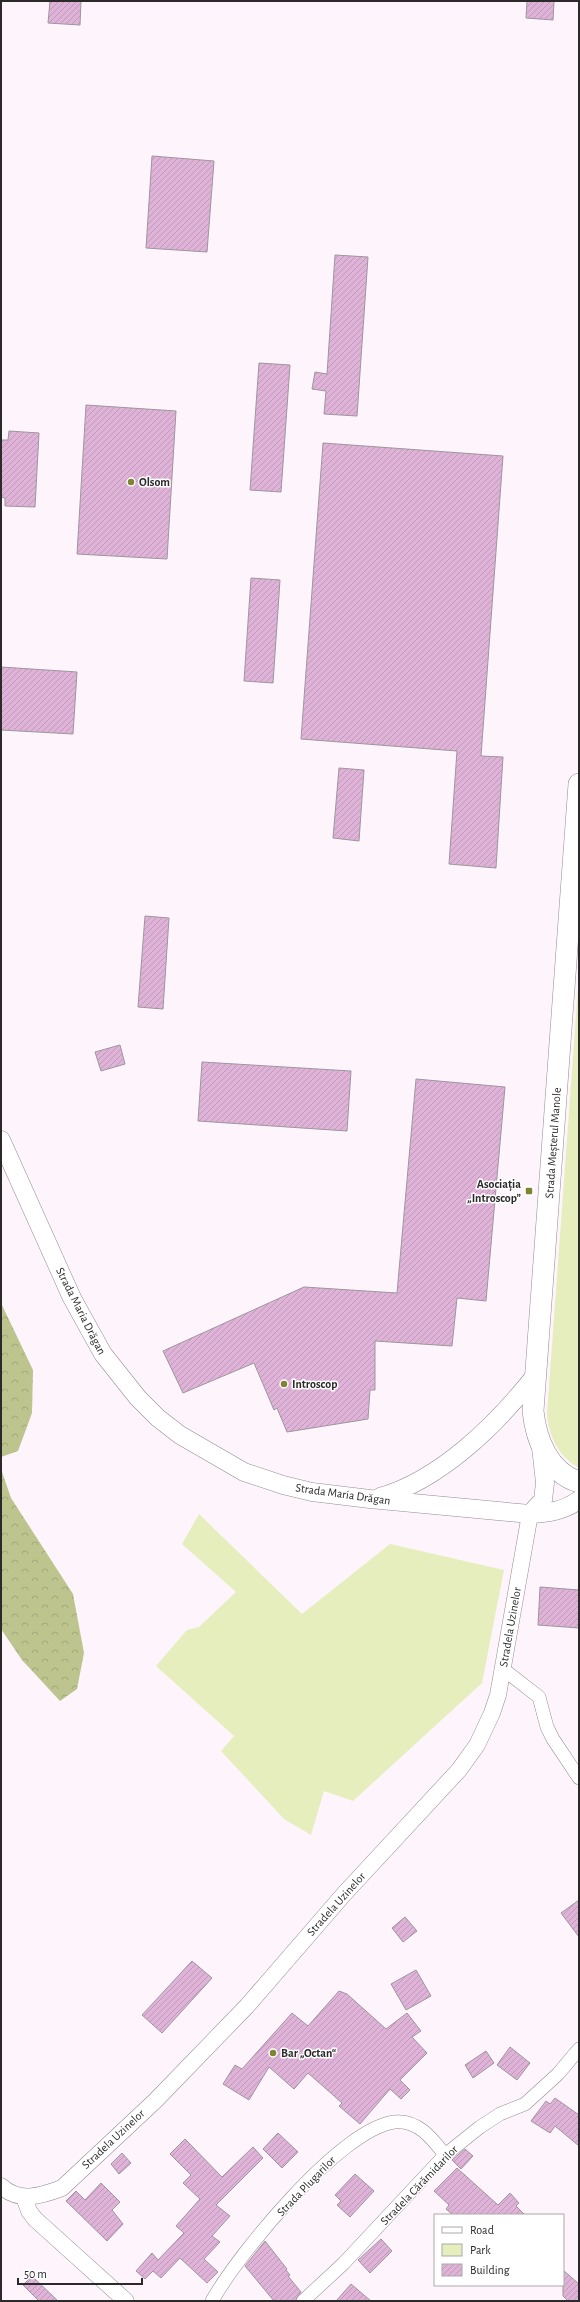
<svg xmlns="http://www.w3.org/2000/svg" width="580" height="2302" font-family="'Alegreya Sans',sans-serif">
	<style>
		.green { fill: #e7eebd }
		.forest { fill: url(#forest-crowns) }
		.building { fill: url(#building-hatch); stroke: #9e969c }
		.lines { fill: none; stroke-linecap: round; stroke-linejoin: round }
		.minor-casing { stroke: #938b91; stroke-width: 14 }
		.tertiary-casing { stroke: #938b91; stroke-width: 17 }
		.secondary-casing { stroke: #938b91; stroke-width: 19 }
		.primary-casing { stroke: #938b91; stroke-width: 22 }
		.minor { stroke: #fff; stroke-width: 13 }
		.tertiary { stroke: #fff; stroke-width: 16 }
		.secondary { stroke: #fff; stroke-width: 18 }
		.primary { stroke: #fff; stroke-width: 21 }
		.poi-dot { fill: #7e8531; stroke: #fff; stroke-width: 1.5 }
		.labels { text-anchor: middle; stroke-width: 3; stroke-linejoin: round; paint-order: stroke }
		.poi-label { font-size: 12px; font-weight: bold; fill: #2c292b; stroke: #fff; text-anchor: start }
		.street-label { font-size: 12px; fill: #2c292b; stroke: #fff }
	</style>
	<defs>
		<pattern id="forest-crowns" width="20" height="18" patternUnits="userSpaceOnUse"><rect width="20" height="18" fill="#bdc48e"/><path d="M2 6a3 3 0 1 1 6 0M12 15a3 3 0 1 1 6 0" fill="none" stroke="#a3a87b"/></pattern>
		<pattern id="building-hatch" width="6" height="6" patternUnits="userSpaceOnUse"><rect width="6" height="6" fill="#dfb2d8"/><path d="M-1 1l2-2M0 6l6-6M5 7l2-2" fill="none" stroke="#c099ba"/></pattern>
	</defs>
	<rect width="100%" height="100%" fill="#fef4fc"/>
	<g class="green">
		<path d="M579,974V1468C558,1456 549,1437 547,1414Z"/>
		<path d="M199,1514L302,1614L390,1544L504,1570L482,1683L353,1801L324,1791L311,1835L284,1819L221,1751L234,1736L156,1666L187,1630L199,1627L236,1592L182,1544Z"/>
	</g>
	<g class="forest">
		<path d="M1,1303L33,1370L32,1413L18,1451L1,1457Z"/>
		<path d="M1,1469L11,1498L73,1594L84,1653L77,1689L60,1701L22,1660L1,1629Z"/>
	</g>
	<g class="building">
		<path d="M50,1H81L80,25L48,23Z"/>
		<path d="M527,1H554L553,20L526,18Z"/>
		<path d="M152,156L214,161L207,252L146,248Z"/>
		<path d="M335,255L368,257L357,416L324,414L326,391L312,389L315,372L327,374Z"/>
		<path d="M259,363L290,365L281,492L250,490Z"/>
		<path d="M86,405L176,411L167,559L77,554Z"/>
		<path d="M9,431L39,433L35,507L5,506V498L1,497V440H8Z"/>
		<path d="M323,443L503,456L481,756L503,757L496,868L449,864L457,751L301,739Z"/>
		<path d="M251,578L280,580L273,683L244,681Z"/>
		<path d="M1,667L77,672L73,734L1,730Z"/>
		<path d="M339,768L364,770L359,841L333,838Z"/>
		<path d="M145,916L169,918L163,1009L138,1007Z"/>
		<path d="M120,1045L125,1064L101,1071L95,1052Z"/>
		<path d="M202,1062L351,1071L347,1131L198,1121Z"/>
		<path d="M416,1079L505,1087L486,1301L457,1298L452,1346L375,1341V1390H370L368,1419L287,1432L277,1408L274,1410L254,1363L183,1393L163,1351L304,1287L397,1293Z"/>
		<path d="M540,1587L579,1590V1628L538,1625Z"/>
		<path d="M579,1900V1937L561,1913Z"/>
		<path d="M405,1917L417,1931L403,1942L392,1928Z"/>
		<path d="M192,1961L212,1978L162,2033L142,2015Z"/>
		<path d="M416,1970L431,1996L406,2010L391,1984Z"/>
		<path d="M339,1991L347,1994L386,2029L407,2013L421,2031L412,2037L427,2053L400,2080L410,2090L401,2099L390,2089L360,2124L339,2106L342,2103L308,2073L294,2089L269,2067L249,2100L223,2084L235,2065L242,2069L292,2013L308,2026Z"/>
		<path d="M510,2047L530,2063L517,2080L497,2065Z"/>
		<path d="M486,2051L494,2063L473,2078L465,2065Z"/>
		<path d="M555,2098L579,2115V2146L555,2126L550,2133L531,2121L546,2101L550,2104Z"/>
		<path d="M278,2133L298,2152L282,2168L263,2149Z"/>
		<path d="M185,2139L222,2177L253,2147L263,2158L216,2205L230,2216L212,2236L220,2242L204,2259L218,2272L207,2283L180,2258L161,2278L153,2271L145,2279L136,2271L152,2253L158,2260L184,2233L176,2226L200,2199L183,2183L191,2175L170,2154Z"/>
		<path d="M465,2149L473,2156L461,2169L452,2160Z"/>
		<path d="M122,2153L131,2163L119,2174L111,2164Z"/>
		<path d="M457,2168L498,2205L510,2193L519,2203L516,2206L525,2215H453L446,2209L449,2205L434,2191Z"/>
		<path d="M355,2174L374,2191L350,2217L337,2205L341,2201L335,2195Z"/>
		<path d="M101,2183L120,2202L112,2210L123,2224L107,2241L66,2201L76,2191L85,2200Z"/>
		<path d="M381,2239L392,2251L370,2273L358,2260Z"/>
		<path d="M265,2241L287,2269L286,2270L290,2275L288,2276L301,2292L295,2301H274L245,2266Z"/>
		<path d="M563,2270L579,2284V2301H568L563,2296Z"/>
		<path d="M32,2276L58,2301H39L23,2285Z"/>
		<path d="M351,2284L371,2301H336Z"/>
	</g>
	<g class="lines">
		<g class="minor-casing">
			<g id="minor">
				<path d="M503,1669L539,1697L547,1727L553,1739L579,1778"/>
				<path d="M212,2301C238,2254 340,2130 394,2122C417,2119 432,2138 445,2155"/>
				<path d="M303,2301L343,2264L445,2155L480,2127L500,2114L525,2104L558,2074L579,2049"/>
			</g>
		</g>
		<g class="tertiary-casing">
			<g id="tertiary">
				<path d="M1,2186C19,2203 41,2196 62,2188L155,2101L247,2006L344,1894L459,1770L477,1745L492,1713L498,1695L530,1514"/>
				<path d="M24,2197L29,2211L35,2219L126,2301"/>
			</g>
		</g>
		<g class="secondary-casing">
			<g id="secondary">
				<path d="M1,1140L72,1298L103,1354L138,1398L158,1418L180,1435L244,1472L283,1485L312,1492L370,1499L530,1514C549,1513 563,1511 579,1500"/>
				<path d="M380,1497C440,1480 496,1425 534,1377"/>
				<path d="M530,1514L543,1500L545,1483L541,1447"/>
			</g>
		</g>
		<g class="primary-casing">
			<path id="primary" d="M579,784L533,1411C536,1440 549,1473 579,1482"/>
		</g>
		<use href="#minor" class="minor"/>
		<use href="#tertiary" class="tertiary"/>
		<use href="#secondary" class="secondary"/>
		<use href="#primary" class="primary"/>
	</g>
	<g class="poi-dot">
		<circle cx="131" cy="482" r="4"/>
		<rect x="525" y="1187" width="8" height="8" rx="2"/>
		<circle cx="284" cy="1384" r="4"/>
		<circle cx="273" cy="2053" r="4"/>
	</g>
	<g class="labels">
		<g class="poi-label">
			<text x="139" y="486">Olsom</text>
			<text x="521" y="1188" text-anchor="end">Asociația<tspan x="521" dy="14">„Introscop”</tspan></text>
			<text x="292" y="1388">Introscop</text>
			<text x="281" y="2057">Bar „Octan“</text>
		</g>
		<g class="street-label">
			<text transform="translate(553 1143) rotate(-86)" y="4">Strada Meșterul Manole</text>
			<text transform="translate(81 1311) rotate(63)" y="4">Strada Maria Drăgan</text>
			<text transform="translate(343 1494) rotate(8)" y="4">Strada Maria Drăgan</text>
			<text transform="translate(510 1627) rotate(-80)" y="4">Stradela Uzinelor</text>
			<text transform="translate(336 1904) rotate(-48)" y="4">Stradela Uzinelor</text>
			<text transform="translate(113 2139) rotate(-43)" y="4">Stradela Uzinelor</text>
			<text transform="translate(419 2185) rotate(-46)" y="4">Stradela Cărămidarilor</text>
			<text transform="translate(306 2186) rotate(-46)" y="4">Strada Plugarilor</text>
		</g>
	</g>
	<rect width="580" height="2302" fill="none" stroke="#2c292b" stroke-width="4"/>
	<rect x="434" y="2214" width="130" height="72" fill="#ffffff" stroke="#aba9aa"/>
	<rect x="442" y="2227" width="20" height="6" fill="#ffffff" stroke="#aba9aa"/>
	<text x="470" y="2234" font-size="12" fill="#2c292b">Road</text>
	<rect x="442" y="2244" width="20" height="12" fill="#e7eebd" stroke="#aba9aa"/>
	<text x="470" y="2254" font-size="12" fill="#2c292b">Park</text>
	<rect x="442" y="2264" width="20" height="12" fill="url(#building-hatch)" stroke="#aba9aa"/>
	<text x="470" y="2274" font-size="12" fill="#2c292b">Building</text>
	<path d="M18 2278v6h124v-6" fill="none" stroke="#2c292b" stroke-width="2"/>
	<text x="24" y="2278" font-size="12" fill="#2c292b" stroke="#ffffff" stroke-width="3" paint-order="stroke">50 m</text>
</svg>
